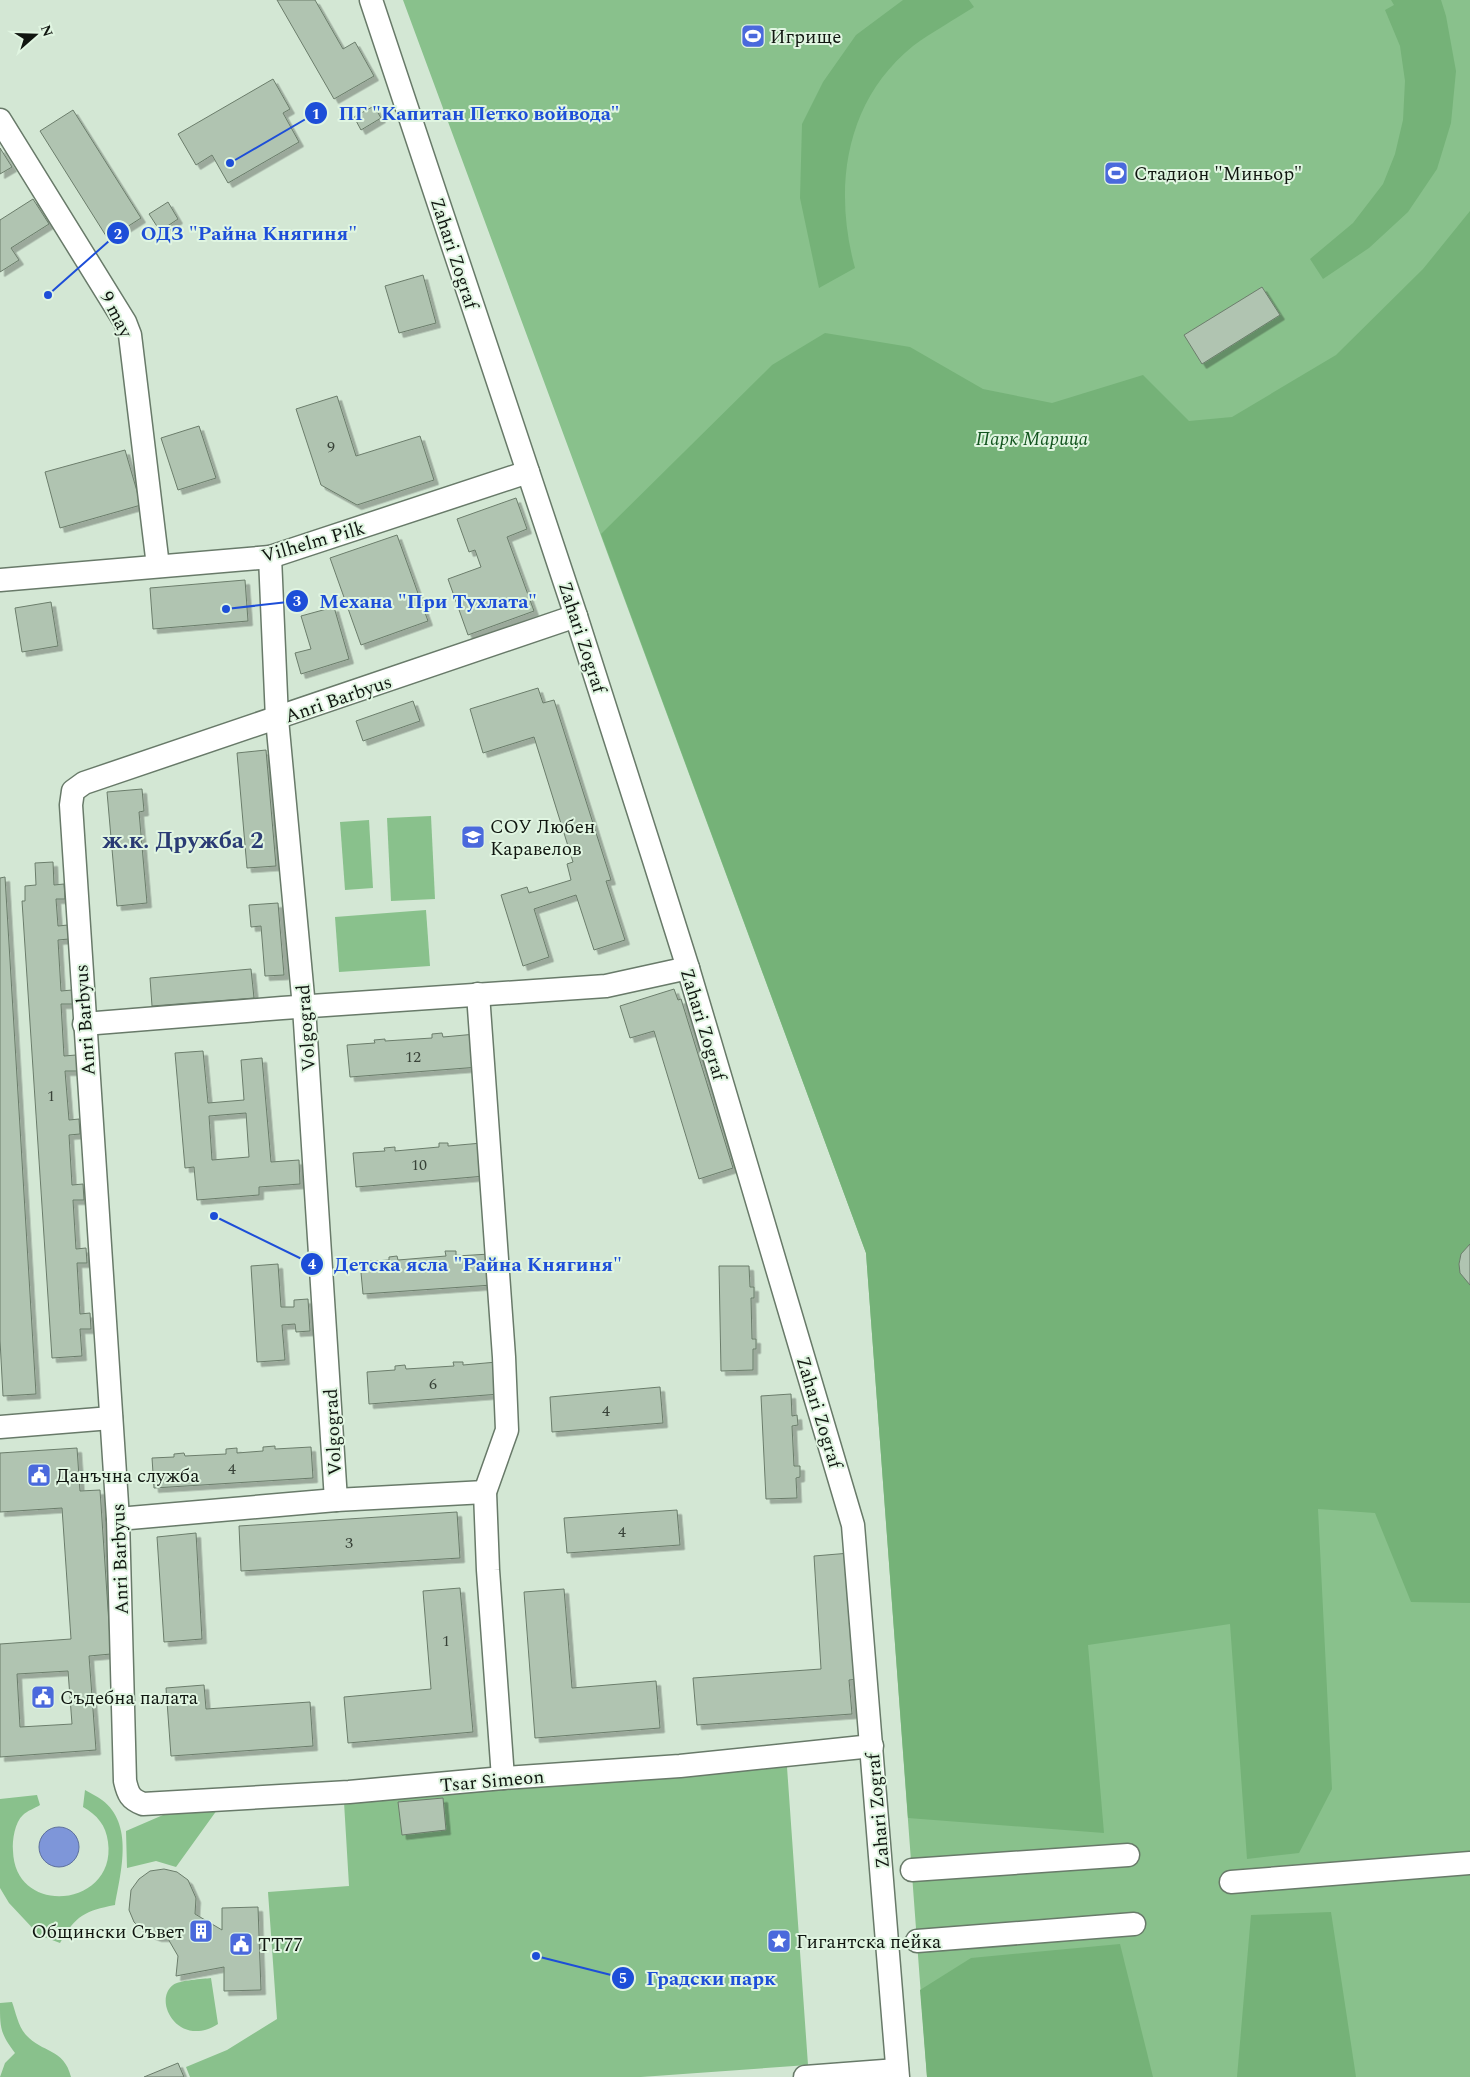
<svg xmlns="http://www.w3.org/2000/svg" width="1470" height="2077" font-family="Spectral,serif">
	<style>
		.green { fill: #89c18c }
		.forest { fill: #75b278 }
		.water { fill: #7e96d9; stroke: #5d709d }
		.building { fill: #b0c4b1; stroke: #6b7d6b; fill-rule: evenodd; filter: url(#shadow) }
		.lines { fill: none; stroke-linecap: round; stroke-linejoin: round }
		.street-casing { stroke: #687a69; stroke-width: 25 }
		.street { stroke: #fff; stroke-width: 22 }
		.labels { text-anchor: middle; stroke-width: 4; stroke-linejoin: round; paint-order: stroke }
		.number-label { font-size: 16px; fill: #384238 }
		.poi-label { font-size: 19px; fill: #101610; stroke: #e0f5e1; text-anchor: start }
		.street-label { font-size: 19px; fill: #101610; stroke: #e0f5e1 }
		.park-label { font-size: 19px; font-style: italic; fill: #13551f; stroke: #e0f5e1 }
		.district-label { font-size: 24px; font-weight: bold; fill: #2a3b74; stroke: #e0f5e1 }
		.leader { fill: none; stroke: #1d4ed8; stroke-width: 2 }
		.callout-dot { fill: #1d4ed8; stroke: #e0f5e1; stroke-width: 2 }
		.mark-label { font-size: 15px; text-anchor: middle; font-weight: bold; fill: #fff }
		.callout-label { font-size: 20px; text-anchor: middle; font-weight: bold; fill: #1d4ed8; stroke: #e0f5e1; stroke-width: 4; stroke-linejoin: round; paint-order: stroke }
	</style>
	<defs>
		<filter id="shadow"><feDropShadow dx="4.5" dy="4.5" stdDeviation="0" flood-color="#0004"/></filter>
	</defs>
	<rect width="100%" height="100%" fill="#d3e7d4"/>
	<g class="green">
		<path d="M403,0H1470V2077H927L866,1253Z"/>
		<path d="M431,816L435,899L391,901L387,818Z"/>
		<path d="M369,820L373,888L345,890L340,822Z"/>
		<path d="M426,910L430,966L339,972L335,917Z"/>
		<path d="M787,1767L808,2065L641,2077H190L186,2067L227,2050L277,2019L268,1892L349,1886L344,1802Z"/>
		<path d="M85,1790C90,1793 97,1796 102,1800C134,1824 121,1871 115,1905C85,1911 76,1915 60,1943L39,1935L9,1903L0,1888V1799L37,1795L40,1805C35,1808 27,1811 23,1815C15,1822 12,1840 13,1851C15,1918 117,1907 108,1842C106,1825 97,1815 83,1807Z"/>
		<path d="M217,1810L176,1867L156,1861L127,1868L126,1831L170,1812Z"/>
		<path d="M211,1978L218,2024C179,2049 152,2001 173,1985C180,1980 203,1979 211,1978Z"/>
		<path d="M12,2002C16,2013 18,2026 26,2035C42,2053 64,2048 71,2077H0L5,2063L15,2053C0,2033 0,2028 0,2003Z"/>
	</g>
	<g class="forest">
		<path d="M903,0H969L974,7C954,20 932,32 913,46C845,101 833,188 855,268L819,288L800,198L802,124L823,82L856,35Z"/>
		<path d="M1391,0H1441L1446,16L1456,71L1451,123L1437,169L1408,212L1369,248L1323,279L1310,259L1353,223L1383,184L1395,154L1403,120L1405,81L1400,46L1385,10L1394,5Z"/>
		<path d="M1470,211V1603L1411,1602L1375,1513L1318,1509L1332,1789L1299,1853L1247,1859L1230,1624L1088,1645L1104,1833L908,1818L866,1253L601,534L772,365L825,333L910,347L983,389L1052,403L1143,375L1189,421L1232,417L1336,355L1423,269Z"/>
		<path d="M1331,1912L1356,2077H1237L1251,1915Z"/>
		<path d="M1120,1944L1153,2077H927L920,1990L971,1958Z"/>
	</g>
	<circle class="water" cx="59" cy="1847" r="20"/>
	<g class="building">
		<path d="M277,0H315L343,49L355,42L374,76L334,99Z"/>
		<path d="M273,79L290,109L283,113L299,142L228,183L212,155L196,165L178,134Z"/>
		<path d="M374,106L381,118L361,130L354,117Z"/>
		<path d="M73,110L141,218L108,239L40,131Z"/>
		<path d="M0,148L12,167L0,174Z"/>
		<path d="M33,199L49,224L11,248L19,260L0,272V220Z"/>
		<path d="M168,202L178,219L160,231L149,214Z"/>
		<path d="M423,275L436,323L399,333L385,286Z"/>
		<path d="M1262,287L1280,315L1202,364L1184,335Z"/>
		<path d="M337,396L356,456L420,436L434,480L357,505L321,485L296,409Z"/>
		<path d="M199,426L216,478L178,490L161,438Z"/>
		<path d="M125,450L141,505L60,528L45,472Z"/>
		<path d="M516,498L527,529L507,537L534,611L468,635L448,579L481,567L475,550L469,552L457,519Z"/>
		<path d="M397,535L428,621L361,645L330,558Z"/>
		<path d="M245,580L248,621L153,629L150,588Z"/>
		<path d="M51,602L58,646L22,652L15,608Z"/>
		<path d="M334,607L349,659L301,674L295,653L311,649L301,616Z"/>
		<path d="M538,688L543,703L554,700L611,880L606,881L625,940L594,950L576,895L534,909L549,957L523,966L501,895L527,887L529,893L571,880L567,864L573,862L534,737L483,753L470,709Z"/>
		<path d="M413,701L420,721L363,741L356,721Z"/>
		<path d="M266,750L276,866L247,868L237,753Z"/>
		<path d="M142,789L144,811L139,812L147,903L117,906L107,792Z"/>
		<path d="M53,862L54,885L64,884L65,899H56L58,926L68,925L69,939L58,940L61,991L72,990L73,1004H61L64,1056L76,1055L77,1071H65L69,1120L79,1119L80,1134L69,1135L72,1185L83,1184L84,1200H73L76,1249L86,1248L87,1263H77L80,1314L90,1313L91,1329H80L82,1356L52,1358L22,901H25V886L36,885L35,863Z"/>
		<path d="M5,877L36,1394L3,1396L0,1340V878Z"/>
		<path d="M278,903L284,975L265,976L261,926L251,927L249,905Z"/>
		<path d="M251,969L254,998L152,1006L150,978Z"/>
		<path d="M674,989L678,1000L681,999L733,1168L699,1179L654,1031L630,1038L620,1006Z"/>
		<path d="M442,1033L443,1037L476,1034L479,1067L350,1077L347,1045L375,1043L374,1040L385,1039V1041L432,1038V1034Z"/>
		<path d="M203,1051L208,1103L244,1100L241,1060L262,1058L271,1162L299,1160L300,1184L259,1187V1195L197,1200L194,1167L185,1168L175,1053ZM246,1113L249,1157L212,1160L209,1116Z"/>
		<path d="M439,1143H448V1146L482,1143L485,1176L356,1187L353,1153L385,1151L384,1148L395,1147V1151L439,1147Z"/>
		<path d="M1470,1244V1285L1460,1273L1459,1264L1461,1254Z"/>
		<path d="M445,1251H456V1256L490,1254L492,1285L363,1294L360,1262L389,1260V1257L397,1256L398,1260L446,1256Z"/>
		<path d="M278,1264L281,1307H294V1300L308,1299L310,1331L296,1332L295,1324L282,1325L285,1360L257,1362L251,1266Z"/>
		<path d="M719,1266H749L750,1287H754V1298H751L752,1339H756V1349H753V1370L721,1371Z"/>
		<path d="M453,1362H463V1365L497,1362L500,1394L369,1404L367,1372L395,1370V1366L405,1365L406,1369L454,1366Z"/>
		<path d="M660,1387L663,1423L552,1432L550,1397Z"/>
		<path d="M791,1394L792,1416L797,1415L798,1425L792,1426L794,1466H800V1477L796,1478L797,1498L766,1499L761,1396Z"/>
		<path d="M275,1446V1449L311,1447L313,1478L154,1488L152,1458L174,1457V1454L184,1453L185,1456L226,1454V1449L237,1448V1453L263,1451V1447Z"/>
		<path d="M77,1448L80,1491L100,1490L111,1654L89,1656L96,1750L0,1757V1644L71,1639L62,1508L0,1512V1453ZM68,1671L72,1724L20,1727L17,1674Z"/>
		<path d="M677,1510L680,1545L567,1553L564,1518Z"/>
		<path d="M457,1512L460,1558L241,1571L239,1526Z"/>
		<path d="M196,1533L202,1639L164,1642L157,1537Z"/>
		<path d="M850,1553L859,1679L849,1680L852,1714L697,1725L693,1678L821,1669L814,1556Z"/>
		<path d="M460,1588L473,1732L348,1743L344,1697L431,1689L423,1591Z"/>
		<path d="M564,1589L572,1688L656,1681L660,1728L535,1738L524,1592Z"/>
		<path d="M204,1685L206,1709L310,1702L313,1746L171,1756L166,1688Z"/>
		<path d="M443,1798L446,1830L402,1835L398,1802Z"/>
		<path d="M164,1869L177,1872L188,1880L196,1898L195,1914L222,1930V1908L258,1907L261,1990L224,1991V1967L176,1976L178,1956L167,1937H157L144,1932L134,1922L129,1910L131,1890L139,1879L150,1871Z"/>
		<path d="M178,2063L184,2077H144Z"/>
	</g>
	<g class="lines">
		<g class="street-casing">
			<g id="street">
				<path d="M371,0L576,616L653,857L688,968L853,1525L898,2077"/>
				<path d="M0,120L125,322L130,335L158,566"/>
				<path d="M270,557L277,719L304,1007L336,1500"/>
				<path d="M0,580L270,557L528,472"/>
				<path d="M576,616L84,783L73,791L71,805L118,1519L125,1781C128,1794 130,1799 143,1804L349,1792L503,1778L680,1766L872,1746"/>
				<path d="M478,994L504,1357L507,1430L485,1492L488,1570L503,1778"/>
				<path d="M84,1024L282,1008L606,986L688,968"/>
				<path d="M0,1427L111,1418"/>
				<path d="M118,1519L336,1500L485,1492"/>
				<path d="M912,1870L1128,1855"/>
				<path d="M1231,1882L1470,1863"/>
				<path d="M917,1941L1134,1924"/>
				<path d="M805,2077L897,2070"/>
			</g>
		</g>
		<use href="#street" class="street"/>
	</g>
	<defs>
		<g id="stadium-square" transform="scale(1.25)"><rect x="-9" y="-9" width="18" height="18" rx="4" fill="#4a69dc" stroke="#e0f5e1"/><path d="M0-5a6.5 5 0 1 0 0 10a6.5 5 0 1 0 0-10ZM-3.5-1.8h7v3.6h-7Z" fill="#fff"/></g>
		<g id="school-square" transform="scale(1.25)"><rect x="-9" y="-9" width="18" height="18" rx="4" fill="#4a69dc" stroke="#e0f5e1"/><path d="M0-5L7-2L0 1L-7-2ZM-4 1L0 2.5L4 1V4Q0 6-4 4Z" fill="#fff"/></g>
		<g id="civic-square" transform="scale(1.25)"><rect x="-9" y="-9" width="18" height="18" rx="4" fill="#4a69dc" stroke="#e0f5e1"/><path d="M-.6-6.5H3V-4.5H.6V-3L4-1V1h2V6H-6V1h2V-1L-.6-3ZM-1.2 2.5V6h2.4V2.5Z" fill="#fff"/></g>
		<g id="building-square" transform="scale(1.25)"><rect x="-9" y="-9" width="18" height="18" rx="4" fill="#4a69dc" stroke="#e0f5e1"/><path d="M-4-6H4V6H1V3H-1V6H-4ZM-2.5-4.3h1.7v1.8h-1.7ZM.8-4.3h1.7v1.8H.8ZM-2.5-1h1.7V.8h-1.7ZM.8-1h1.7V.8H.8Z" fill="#fff"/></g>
		<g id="sight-square" transform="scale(1.25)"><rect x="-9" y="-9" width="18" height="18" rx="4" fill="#4a69dc" stroke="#e0f5e1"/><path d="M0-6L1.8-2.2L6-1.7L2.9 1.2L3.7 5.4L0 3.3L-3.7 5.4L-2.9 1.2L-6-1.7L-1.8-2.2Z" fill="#fff"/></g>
	</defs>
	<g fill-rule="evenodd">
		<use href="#stadium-square" x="753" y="36"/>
		<use href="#stadium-square" x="1116" y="173"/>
		<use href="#school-square" x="473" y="837"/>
		<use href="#civic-square" x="39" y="1475"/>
		<use href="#civic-square" x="43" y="1697"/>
		<use href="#building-square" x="201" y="1931"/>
		<use href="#sight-square" x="779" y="1941"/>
		<use href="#civic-square" x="241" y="1944"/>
	</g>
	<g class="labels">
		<g class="number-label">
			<text x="331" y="452">9</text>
			<text x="413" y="1062">12</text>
			<text x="51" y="1101">1</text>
			<text x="419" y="1170">10</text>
			<text x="433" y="1389">6</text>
			<text x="606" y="1416">4</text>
			<text x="232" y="1474">4</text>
			<text x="622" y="1537">4</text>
			<text x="349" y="1548">3</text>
			<text x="446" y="1646">1</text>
		</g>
		<g class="poi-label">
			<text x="770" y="43">Игрище</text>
			<text x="1134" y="180">Стадион "Миньор"</text>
			<text x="490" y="833">СОУ Любен<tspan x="490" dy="22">Каравелов</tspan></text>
			<text x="56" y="1482">Данъчна служба</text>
			<text x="60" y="1704">Съдебна палата</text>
			<text x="184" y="1938" text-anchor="end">Общински Съвет</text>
			<text x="796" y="1948">Гигантска пейка</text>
			<text x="258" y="1951">TT77</text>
		</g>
		<g class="street-label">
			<text transform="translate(455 253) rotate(72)" y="7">Zahari Zograf</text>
			<text transform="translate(117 314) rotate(63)" y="7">9 may</text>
			<text transform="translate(313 541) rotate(-16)" y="7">Vilhelm Pilk</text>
			<text transform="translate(583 637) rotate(72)" y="7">Zahari Zograf</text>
			<text transform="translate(338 698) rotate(-19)" y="7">Anri Barbyus</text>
			<text transform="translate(84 1020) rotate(-94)" y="7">Anri Barbyus</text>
			<text transform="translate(704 1024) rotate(73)" y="7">Zahari Zograf</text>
			<text transform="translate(305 1028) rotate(-94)" y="7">Volgograd</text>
			<text transform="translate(820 1412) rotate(73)" y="7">Zahari Zograf</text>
			<text transform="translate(332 1432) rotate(-93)" y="7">Volgograd</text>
			<text transform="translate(119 1559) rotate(-92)" y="7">Anri Barbyus</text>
			<text transform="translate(492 1780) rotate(-5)" y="7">Tsar Simeon</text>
			<text transform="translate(877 1811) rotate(-95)" y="7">Zahari Zograf</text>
		</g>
		<g class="park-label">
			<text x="1032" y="445">Парк Марица</text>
		</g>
		<g class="district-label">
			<text x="183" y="848">ж.к. Дружба 2</text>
		</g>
	</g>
	<path class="leader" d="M230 163L316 113M48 295L118 233M226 609L297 601M214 1216L312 1264M536 1956L623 1978"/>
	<g class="callout-dot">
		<circle cx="230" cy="163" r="5"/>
		<circle cx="48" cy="295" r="5"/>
		<circle cx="226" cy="609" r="5"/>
		<circle cx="214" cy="1216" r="5"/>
		<circle cx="536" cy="1956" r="5"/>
		<circle cx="316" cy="113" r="12"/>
		<circle cx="118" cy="233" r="12"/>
		<circle cx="297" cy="601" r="12"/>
		<circle cx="312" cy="1264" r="12"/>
		<circle cx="623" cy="1978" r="12"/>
	</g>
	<g class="mark-label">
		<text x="316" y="119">1</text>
		<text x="118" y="239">2</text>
		<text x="297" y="606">3</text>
		<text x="312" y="1269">4</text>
		<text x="623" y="1983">5</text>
	</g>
	<g class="callout-label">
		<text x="479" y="120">ПГ "Капитан Петко войвода"</text>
		<text x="249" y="240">ОДЗ "Райна Княгиня"</text>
		<text x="428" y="608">Механа "При Тухлата"</text>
		<text x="478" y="1271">Детска ясла "Райна Княгиня"</text>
		<text x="711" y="1985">Градски парк</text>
	</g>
	<g transform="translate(35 35) rotate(70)" stroke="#e0f5e1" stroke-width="4" paint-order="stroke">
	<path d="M0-4L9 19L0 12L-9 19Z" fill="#101610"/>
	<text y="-8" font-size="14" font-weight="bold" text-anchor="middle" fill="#101610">N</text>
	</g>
</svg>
